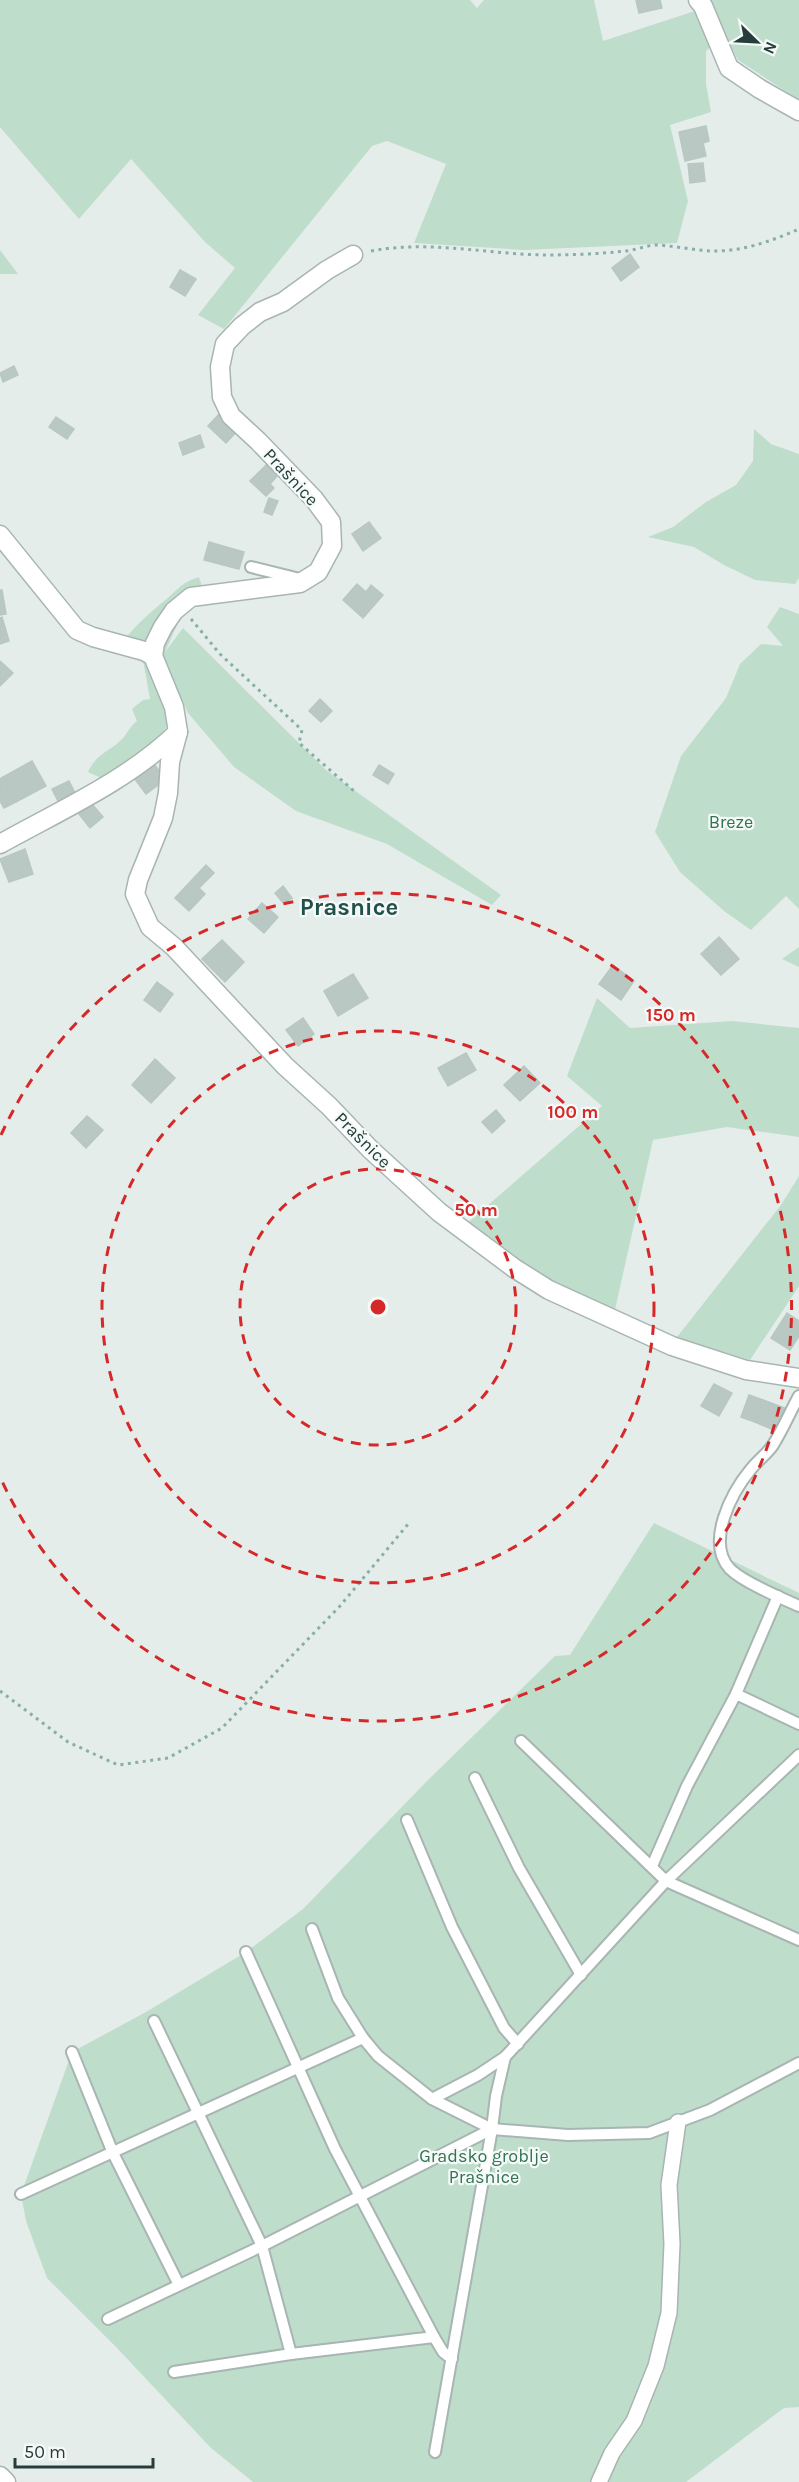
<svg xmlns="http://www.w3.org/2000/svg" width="799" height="2482" font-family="Karla,sans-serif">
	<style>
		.green { fill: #bfddcb }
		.building { fill: #bac8c4; stroke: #b7c7c2; stroke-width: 1.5 }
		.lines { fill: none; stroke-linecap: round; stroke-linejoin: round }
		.service-casing { stroke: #a8b5b3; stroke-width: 14 }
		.pedestrian-casing { stroke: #a8b5b3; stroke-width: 18 }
		.minor-casing { stroke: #a8b5b3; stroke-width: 21 }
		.path { stroke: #87afa8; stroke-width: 3; stroke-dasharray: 3 4.5; stroke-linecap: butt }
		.service { stroke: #fff; stroke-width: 10 }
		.pedestrian { stroke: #fff; stroke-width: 15 }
		.minor { stroke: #fff; stroke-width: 18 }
		.ring { fill: none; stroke: #d62828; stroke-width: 3; stroke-dasharray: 10 8 }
		.labels { text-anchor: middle; stroke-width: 4.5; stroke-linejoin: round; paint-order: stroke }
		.street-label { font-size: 18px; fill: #253e3b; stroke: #f5faf8 }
		.park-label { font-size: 18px; fill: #317353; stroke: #f5faf8 }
		.district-label { font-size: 24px; font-weight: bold; fill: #22504a; stroke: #f5faf8 }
		.centre { fill: #d62828; stroke: #f5faf8; stroke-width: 3 }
		.ring-label { font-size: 18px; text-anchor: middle; font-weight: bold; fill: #d62828; stroke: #f5faf8; stroke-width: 4.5; stroke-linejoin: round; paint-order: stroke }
	</style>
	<rect width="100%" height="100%" fill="#e5edeb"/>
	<g class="green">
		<path d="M0,0H470L477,8L484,0H594L603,41L698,10L713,45L706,51V84L711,112L670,125L688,201L677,243L524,250L414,243L446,164L387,141L372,146L224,329L198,315L235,268L205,242L131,159L79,219L0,127Z"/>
		<path d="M707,0H799V100L738,60Z"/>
		<path d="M0,250L18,274H0Z"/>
		<path d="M754,429L771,444L799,454V578L795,584L755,580L724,565L694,547L648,537L673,527L706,502L736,485L753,461Z"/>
		<path d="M199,577L207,602H192L178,623L165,652L183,628L326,770L501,895L492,905L387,844L296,811L234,767L188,713L163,658L125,639C140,620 154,610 171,595C182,585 184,582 199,577Z"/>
		<path d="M780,607L799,614V909L786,896L751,930L724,911L680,872L655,832L681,756L726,698L740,664L761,644L783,646L767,627Z"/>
		<path d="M143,660L175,712L153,749L106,780L88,772C97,753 107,753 120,741C127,735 129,727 137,721L132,709L143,700L150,699Z"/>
		<path d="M799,947V967L782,959Z"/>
		<path d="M597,998L630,1028L732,1021L799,1028V1137L727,1127L653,1140L614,1314L550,1284L465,1225L602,1106L567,1076Z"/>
		<path d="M799,1176V1286L750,1360L677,1337L781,1205Z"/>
		<path d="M654,1523L799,1593V2407L784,2408L686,2482H253L211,2448L117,2348L47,2278L26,2221L21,2194L72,2052L146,2012L246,1952L303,1909L428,1780L555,1656L570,1655Z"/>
	</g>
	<g class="building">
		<path d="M636,0H660L662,8L639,13Z"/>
		<path d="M706,126L709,141L703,143L706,156L685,161L679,132Z"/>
		<path d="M703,163L705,181L690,183L688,164Z"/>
		<path d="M630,254L639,267L621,281L612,268Z"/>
		<path d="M180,270L196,279L185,296L170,287Z"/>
		<path d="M14,366L18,375L3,382L0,373Z"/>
		<path d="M220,413L238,430L226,443L208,426Z"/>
		<path d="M56,417L74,429L67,439L49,427Z"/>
		<path d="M200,435L204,447L183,455L179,443Z"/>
		<path d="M267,464L278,475L270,484L274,488L266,496L250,481Z"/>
		<path d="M269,498L278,501L272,515L264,512Z"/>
		<path d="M369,522L381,538L363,551L352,534Z"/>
		<path d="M209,542L244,552L239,569L204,560Z"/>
		<path d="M357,584L366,592L371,585L383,595L363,618L343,600Z"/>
		<path d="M0,590H2L6,614L0,615Z"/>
		<path d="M2,617L9,641L0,644V618Z"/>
		<path d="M0,661L13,673L0,686Z"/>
		<path d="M320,699L332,711L321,722L309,711Z"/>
		<path d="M32,761L46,786L16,802L3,777Z"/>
		<path d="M153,763L166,779L146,794L134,778Z"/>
		<path d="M379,765L394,774L388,784L373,775Z"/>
		<path d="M3,777L16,802L4,808L0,801V779Z"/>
		<path d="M69,781L75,793L58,801L52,789Z"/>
		<path d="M91,803L103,817L90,828L79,814Z"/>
		<path d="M25,849L33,874L9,882L0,859Z"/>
		<path d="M206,865L214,873L199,888L205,894L189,911L175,898Z"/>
		<path d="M283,886L292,898L284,904L275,893Z"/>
		<path d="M262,903L278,917L264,933L248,919Z"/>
		<path d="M719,937L739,959L721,975L701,954Z"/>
		<path d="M222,940L244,962L225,982L202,959Z"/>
		<path d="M613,965L634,981L621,1000L599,984Z"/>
		<path d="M353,974L368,998L338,1016L324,991Z"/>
		<path d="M157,982L173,994L160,1012L144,1000Z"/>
		<path d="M303,1018L314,1034L298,1046L286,1030Z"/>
		<path d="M466,1053L476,1070L448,1086L438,1068Z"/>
		<path d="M155,1059L175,1078L151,1103L132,1085Z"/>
		<path d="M524,1066L540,1083L520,1101L504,1085Z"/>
		<path d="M496,1110L505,1121L492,1133L482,1122Z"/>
		<path d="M87,1116L103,1130L86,1148L71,1133Z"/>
		<path d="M787,1313L799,1321V1336L790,1350L771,1338Z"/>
		<path d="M714,1384L732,1393L719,1416L701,1406Z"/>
		<path d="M749,1395L763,1400L755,1422L741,1417Z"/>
		<path d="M763,1400L787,1409L776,1431L755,1422Z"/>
	</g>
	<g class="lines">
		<g class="service-casing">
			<g id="service">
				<path d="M251,567L300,579"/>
				<path d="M799,1396C790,1412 783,1429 773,1445C767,1454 758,1460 751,1469C732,1492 705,1542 730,1569C743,1582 781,1598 799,1606"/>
				<path d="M736,1694L799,1724"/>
				<path d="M521,1741L666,1881L799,1940"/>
				<path d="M475,1778L519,1868L581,1975"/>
				<path d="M407,1820L452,1927L504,2028L518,2044"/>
				<path d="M652,1866L687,1786L736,1694L778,1596"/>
				<path d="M312,1929L338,1998L363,2038L378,2056L432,2099L492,2129L568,2135L649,2133L710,2110L799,2063"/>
				<path d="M246,1952L335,2149L434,2337L443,2352L452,2359"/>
				<path d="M154,2021L262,2246L291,2354"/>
				<path d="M72,2052L113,2153L179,2285"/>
				<path d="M432,2099L478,2075L505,2057"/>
				<path d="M21,2194L363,2038"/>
				<path d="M108,2319L262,2246L492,2129"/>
				<path d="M174,2372L291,2354L434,2337"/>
				<path d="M435,2452L492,2129L496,2096L505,2057L666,1881L799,1755"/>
			</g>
		</g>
		<g class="pedestrian-casing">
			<path id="pedestrian" d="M599,2482L612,2453L634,2421L656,2366L669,2313L672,2244L669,2185L678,2122"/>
		</g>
		<g class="minor-casing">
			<g id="minor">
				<path d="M698,0L703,6L729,68L760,89L799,111"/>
				<path d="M0,535L77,630L93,637L144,651L153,656L174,707L178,732L170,762L168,793L163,818L138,880L135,894L150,927L174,947L285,1066L329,1106L370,1149L439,1212L514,1268L549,1290L672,1346L746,1370L799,1378"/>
				<path d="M153,656L155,643L163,627L174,611L191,597L300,583L318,572L332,546L331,522L314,499L258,441L231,416L222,397L220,367L225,344L242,326L260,312L283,302L327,270L353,255"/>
				<path d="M0,844C61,810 127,781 178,732"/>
				<path d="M0,2476L6,2482"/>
			</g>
		</g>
		<g class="path">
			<path d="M371,251C428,240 486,254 544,255C571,255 599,254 626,251C636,250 647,245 657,245C675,246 693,250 711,251C741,252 772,241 799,229"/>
			<path d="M191,619L220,654L302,730L299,743L354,791"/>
			<path d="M0,1691L68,1742L118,1765L168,1758L222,1728L340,1606L409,1523"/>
		</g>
		<use href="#service" class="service"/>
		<use href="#pedestrian" class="pedestrian"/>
		<use href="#minor" class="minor"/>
	</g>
	<g class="ring">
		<circle cx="378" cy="1307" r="138"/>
		<circle cx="378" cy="1307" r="276"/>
		<path d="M1 1135A414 414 0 1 1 1 1479"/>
	</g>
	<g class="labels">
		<g class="street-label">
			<text transform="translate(291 477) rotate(47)" y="6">Prašnice</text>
			<text transform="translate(363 1140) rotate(45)" y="6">Prašnice</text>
		</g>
		<g class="park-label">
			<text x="731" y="828">Breze</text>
			<text x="484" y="2162">Gradsko groblje<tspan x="484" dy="21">Prašnice</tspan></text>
		</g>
		<g class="district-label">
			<text x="349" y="915">Prasnice</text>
		</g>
	</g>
	<circle cx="378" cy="1307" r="9" class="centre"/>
	<g class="ring-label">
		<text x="671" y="1021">150 m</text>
		<text x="573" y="1118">100 m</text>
		<text x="476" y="1216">50 m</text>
	</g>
	<g transform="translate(757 42) rotate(114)" stroke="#f5faf8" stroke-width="4.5" paint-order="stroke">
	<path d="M0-4.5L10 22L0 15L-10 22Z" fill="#253e3b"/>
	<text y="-9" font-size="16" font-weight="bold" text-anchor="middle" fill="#253e3b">N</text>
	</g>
	<path d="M15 2458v9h138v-9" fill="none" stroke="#253e3b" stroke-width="3"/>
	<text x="24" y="2458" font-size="18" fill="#253e3b" stroke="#f5faf8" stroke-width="4.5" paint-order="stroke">50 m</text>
</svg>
